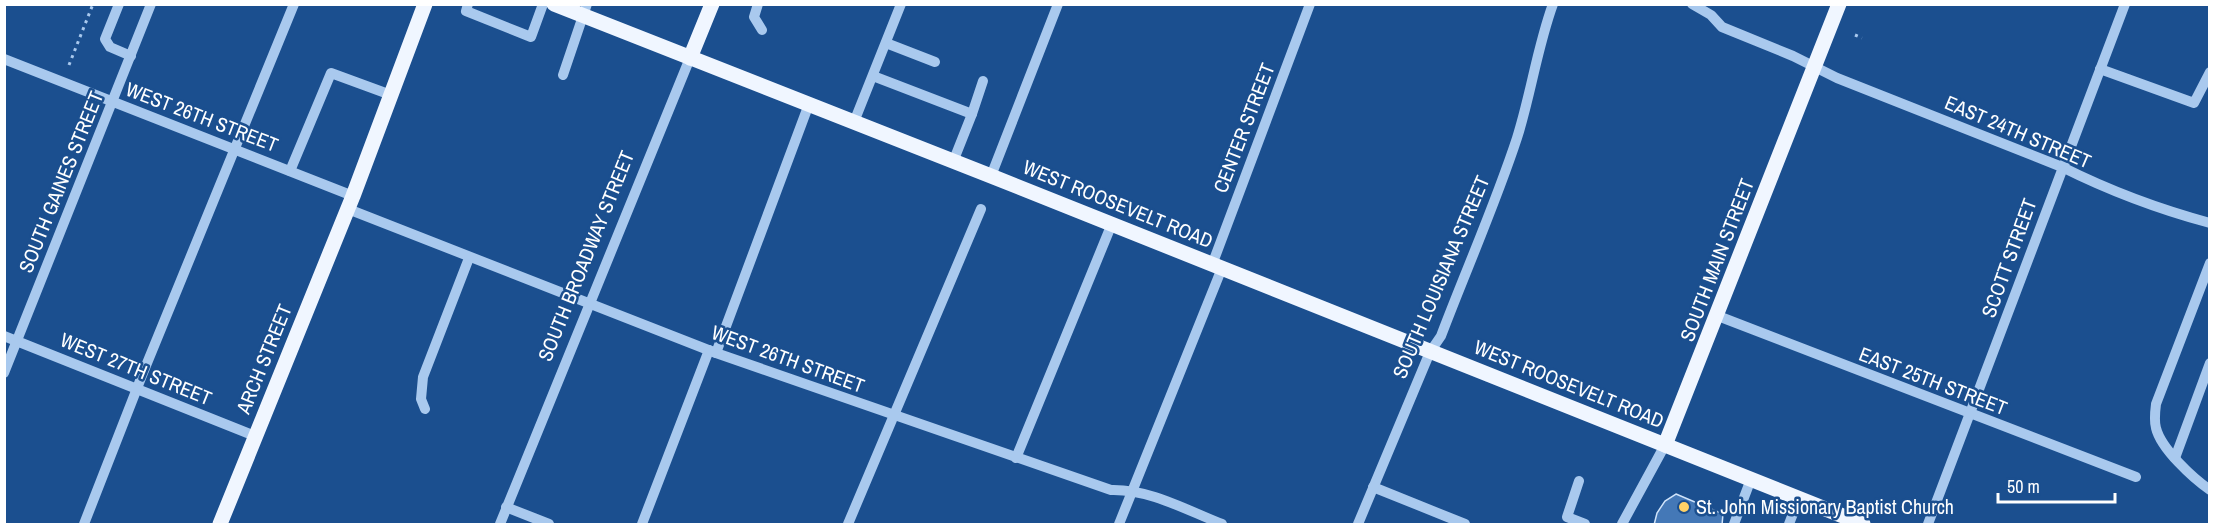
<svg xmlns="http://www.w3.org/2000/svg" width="2214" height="529" font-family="'Archivo Narrow',sans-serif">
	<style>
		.building { fill: #4478b7; stroke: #cfe3fa; stroke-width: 1.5 }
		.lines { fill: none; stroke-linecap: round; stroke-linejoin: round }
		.path { stroke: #a9c9ee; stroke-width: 3; stroke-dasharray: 3 4.5; stroke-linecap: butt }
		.minor { stroke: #a9c9ee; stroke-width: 10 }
		.major { stroke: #f0f6ff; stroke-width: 15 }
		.poi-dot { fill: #ffd166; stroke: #1b4f8f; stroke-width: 2 }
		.labels { text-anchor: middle; stroke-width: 5; stroke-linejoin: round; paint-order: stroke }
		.street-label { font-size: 20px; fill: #fff; stroke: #1b4f8f }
		.poi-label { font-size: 20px; fill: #fff; stroke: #1b4f8f; text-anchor: start }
	</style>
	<rect width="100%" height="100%" fill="#1b4f8f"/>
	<path class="building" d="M1676,494L1723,514L1722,525H1654L1657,513L1665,501Z"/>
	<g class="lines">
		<g class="path">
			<path d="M1855,35L1862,38"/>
			<path d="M69,65L93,4"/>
		</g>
		<g class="minor">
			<path d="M119,4L105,39L110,47L131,56"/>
			<path d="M468,4L466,11L531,37L543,4"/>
			<path d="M758,4L754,17L762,30"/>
			<path d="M1692,4L1711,15L1722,27L1793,56L1837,78L2062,167C2110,191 2158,209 2210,223"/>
			<path d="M886,43L935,62"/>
			<path d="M4,59L353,196"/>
			<path d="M2100,69L2194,103L2210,72"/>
			<path d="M563,75L587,4"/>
			<path d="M873,76L972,114L953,162"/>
			<path d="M972,114L983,81"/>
			<path d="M854,122L901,4"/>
			<path d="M290,171L331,73L391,95"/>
			<path d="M991,176L1058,4"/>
			<path d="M348,209L716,353L1111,490C1150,489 1186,510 1222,524"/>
			<path d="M2210,263L2156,404C2155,412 2154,421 2156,428C2161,449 2193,478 2210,490"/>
			<path d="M1212,265L1310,4"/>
			<path d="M1718,316L2136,477"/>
			<path d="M4,336L255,436"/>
			<path d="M716,353L809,104"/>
			<path d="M4,373L151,4"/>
			<path d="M425,409L421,399L423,377L469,258"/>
			<path d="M1016,458L1111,226"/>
			<path d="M2175,458L2210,363"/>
			<path d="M1579,481L1567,517L1585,524"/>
			<path d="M1373,487L1465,524"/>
			<path d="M506,507L549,524"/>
			<path d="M84,524L143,373L294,4"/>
			<path d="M500,524L690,58"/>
			<path d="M642,524L709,350"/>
			<path d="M848,524L981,209"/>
			<path d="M1119,524L1222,268"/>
			<path d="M1358,524L1430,352L1441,336C1466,270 1495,205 1517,138C1531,94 1537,48 1553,4"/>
			<path d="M1622,524L1665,445"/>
			<path d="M1734,524L1751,479"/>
			<path d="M1789,524L1799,498"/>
			<path d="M1928,524L2125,4"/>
		</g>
		<g class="major">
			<path d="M554,4L991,176L1863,524"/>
			<path d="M690,58L712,4"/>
			<path d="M1665,445L1839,4"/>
			<path d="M220,524L353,196L425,4"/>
		</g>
	</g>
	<circle class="poi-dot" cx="1684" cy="507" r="6"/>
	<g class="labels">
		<g class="street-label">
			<text transform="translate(202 117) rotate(21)" y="7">WEST 26TH STREET</text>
			<text transform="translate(1244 128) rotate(-69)" y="7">CENTER STREET</text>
			<text transform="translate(2018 132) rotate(23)" y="7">EAST 24TH STREET</text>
			<text transform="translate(61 182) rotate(-68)" y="7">SOUTH GAINES STREET</text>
			<text transform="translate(1118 204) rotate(22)" y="7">WEST ROOSEVELT ROAD</text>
			<text transform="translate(586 256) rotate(-68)" y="7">SOUTH BROADWAY STREET</text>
			<text transform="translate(2009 258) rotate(-70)" y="7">SCOTT STREET</text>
			<text transform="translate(1717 260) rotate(-69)" y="7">SOUTH MAIN STREET</text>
			<text transform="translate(1441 277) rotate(-67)" y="7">SOUTH LOUISIANA STREET</text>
			<text transform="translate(264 359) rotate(-68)" y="7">ARCH STREET</text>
			<text transform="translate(788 359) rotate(20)" y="7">WEST 26TH STREET</text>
			<text transform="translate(136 369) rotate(22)" y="7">WEST 27TH STREET</text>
			<text transform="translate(1933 381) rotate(21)" y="7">EAST 25TH STREET</text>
			<text transform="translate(1569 384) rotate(22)" y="7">WEST ROOSEVELT ROAD</text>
		</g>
		<g class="poi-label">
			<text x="1696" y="514">St. John Missionary Baptist Church</text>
		</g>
	</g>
	<rect width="2214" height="529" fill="none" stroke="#ffffff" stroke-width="12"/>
	<path d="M1998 493v9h117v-9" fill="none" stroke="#ffffff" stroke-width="3"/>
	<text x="2007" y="493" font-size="18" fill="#ffffff" stroke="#1b4f8f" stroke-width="4.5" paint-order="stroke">50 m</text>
</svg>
